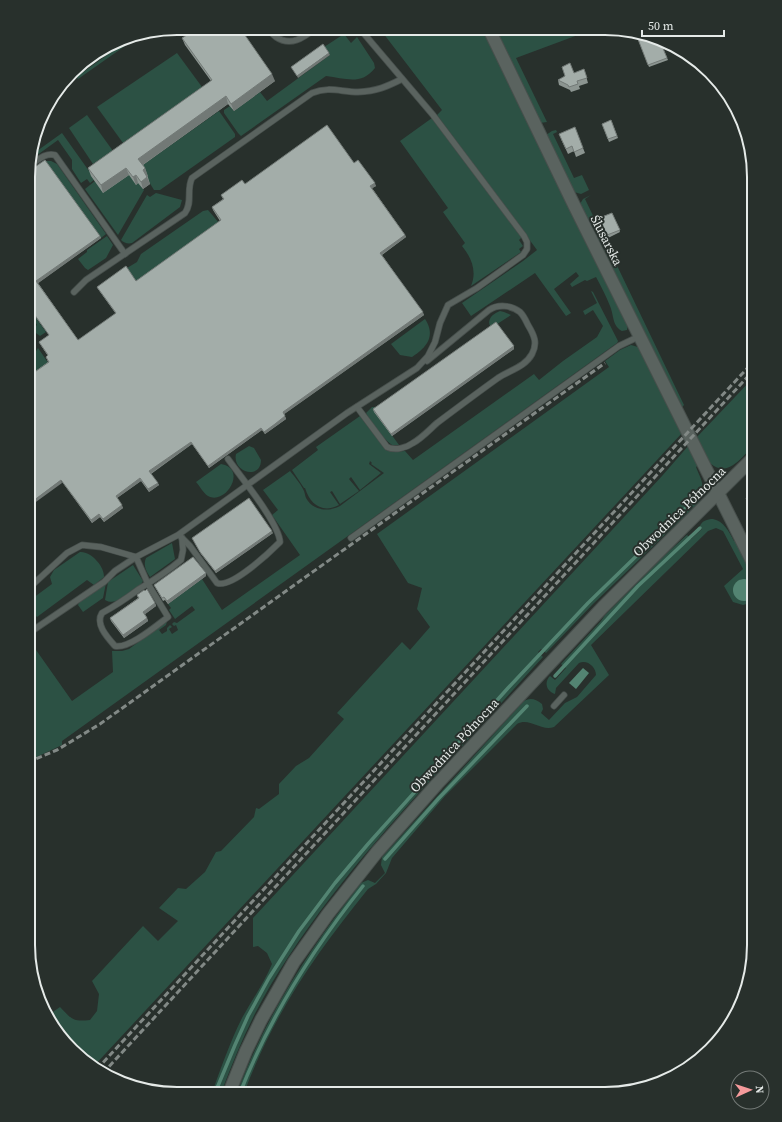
<svg xmlns="http://www.w3.org/2000/svg" width="782" height="1122" font-family="'Source Serif 4',serif">
	<style>
		.green { fill: #2c5144 }
		.water { fill: #538472 }
		.lines { fill: none; stroke-linecap: round; stroke-linejoin: round }
		.stream { stroke: #538472; stroke-width: 3.5 }
		.lane-casing { stroke: #474f4c; stroke-width: 7 }
		.secondary-casing { stroke: #474f4c; stroke-width: 14 }
		.lane { stroke: #5a635f; stroke-width: 5.5 }
		.secondary { stroke: #5a635f; stroke-width: 12 }
		.rail { stroke: #828986; stroke-width: 3; stroke-dasharray: 6 3; stroke-linecap: butt }
		.wall { fill: #8c9591 }
		.shaded-wall { fill: #727976 }
		.building { fill: #a3ada9; stroke: #727976 }
		.labels { text-anchor: middle; stroke-width: 4; stroke-linejoin: round; paint-order: stroke }
		.street-label { font-size: 13px; fill: #e5eae8; stroke: #28302c }
		.rim { fill: none; stroke: #e5eae8; stroke-width: 2 }
	</style>
	<rect width="100%" height="100%" fill="#28302c"/>
	<g class="green">
		<path d="M389,29H485L628,324L627,330L622,331C612,326 614,315 610,306C606,296 601,286 596,277L587,281L585,280L572,287L570,284L579,276L576,272L554,289L571,313L566,316L535,273L471,316L462,303L523,261L537,250L437,115L442,110L383,33Z"/>
		<path d="M494,29H594L516,58L547,122L540,123Z"/>
		<path d="M142,34L78,79L76,77L135,35Z"/>
		<path d="M344,34L351,43L357,37L374,63L375,68C361,86 345,78 326,76L241,136L238,133L224,113V110L230,106L234,111L260,92L267,101L330,55L324,47Z"/>
		<path d="M177,53L202,87L123,143L97,107Z"/>
		<path d="M219,111L235,134V137L160,190H154L140,167Z"/>
		<path d="M87,115L113,151L93,164L69,128Z"/>
		<path d="M432,118L522,237L519,240L523,246L519,249L521,252L471,286C477,272 472,258 462,246L465,243L443,212L448,208L400,141Z"/>
		<path d="M556,130L557,132L553,134L574,178L582,175L589,190L581,194L574,192L546,135L552,131Z"/>
		<path d="M62,133L89,171L117,151L94,180L90,183L87,179L81,183L72,169V160L58,140L29,161L30,156Z"/>
		<path d="M45,161H51L57,164L106,234L101,238Z"/>
		<path d="M131,173L144,190L118,235L85,189L95,181Z"/>
		<path d="M156,193L182,200L180,207L132,243C128,244 124,243 121,240L147,195L150,197Z"/>
		<path d="M591,195L585,199L684,405L681,408L580,204L583,199Z"/>
		<path d="M208,210L220,224L137,283L127,268L137,262L141,254L203,211Z"/>
		<path d="M107,236L113,245L106,258L88,270L85,268L78,259L87,252V250Z"/>
		<path d="M591,291L593,292L618,341L617,343L62,741V745L28,761V660L32,656L28,647L29,640L72,701L113,672L112,651H122L129,649L167,621L166,625L159,630L162,634L167,631V628L170,625L172,627L169,629L172,634L178,630L176,625L174,626L172,624L174,622L177,623L195,610L192,606L175,619L169,610L171,608L168,604L202,579L222,610L300,555L272,515L278,510L263,490L290,471C294,476 300,483 303,489C305,492 305,496 306,498C313,511 329,512 340,506L384,473L371,464L372,463L370,461L369,464L381,473L360,490L351,477L349,479L359,491L340,504L332,491L330,492L339,505C322,514 310,504 305,488H304L292,470L318,450L316,447L360,416L386,450L392,452L405,451L413,460L534,374L539,380L563,361L597,337L603,326L593,310L585,315L583,311L597,303Z"/>
		<path d="M29,308L46,332L40,336L29,328V324L32,329L37,325L32,317L29,319Z"/>
		<path d="M500,311L504,312L511,315L491,328C486,320 492,314 500,311Z"/>
		<path d="M425,319C436,336 427,347 412,357L400,355L391,344Z"/>
		<path d="M631,345L638,347L643,351L683,432L93,1067L87,1063L47,1016L60,1007C72,1019 72,1022 90,1020L97,1011L99,994L92,981L143,926L158,941L178,921L159,908L178,888L186,889L205,872L216,852L221,851L254,817L256,808L259,809L279,794V784L296,766L309,758L344,719L337,713L402,642L410,650L430,627L417,609L422,588L408,583L377,534L609,367L605,361L620,350Z"/>
		<path d="M38,348L49,364L29,378V362Z"/>
		<path d="M754,377V445C742,457 727,479 710,463C704,457 700,445 696,438Z"/>
		<path d="M372,407H377L375,412L399,445H392C382,438 372,424 366,413Z"/>
		<path d="M689,445L699,465L696,467C701,480 707,487 698,501L695,499L699,502L593,604L546,653L541,649L538,652L543,657C517,685 492,714 466,742C394,819 324,896 270,986C250,1020 235,1056 221,1093H212C221,1068 230,1042 242,1018C252,1000 264,983 272,964L267,953L258,946L253,947V918L662,476Z"/>
		<path d="M249,446L254,448L261,460C261,480 232,473 236,454Z"/>
		<path d="M221,464C248,468 226,506 208,496C203,493 200,486 196,482Z"/>
		<path d="M713,519C724,521 729,532 734,541H737L754,574V582L748,579H741L734,586V594L752,599L754,597V602L743,605L733,602L724,586L743,569L723,531L716,528L708,531L591,645L609,675L554,727C541,732 530,717 517,724L445,796L392,858L386,873L376,884L368,889C315,955 274,1013 244,1093H237C267,1013 309,950 361,883L368,880L375,883L385,873L381,865L382,857L523,702C530,697 535,699 542,704L543,709L541,713L549,720L565,703L577,697L596,675C596,667 587,659 579,663L556,688L555,694C546,691 544,682 550,676L555,680L556,679L566,668L561,664L601,621L605,615L665,555L700,523L687,535L691,539L702,529L700,526C702,521 707,519 713,519Z"/>
		<path d="M172,543L175,559L150,577C146,571 143,565 146,558Z"/>
		<path d="M80,552C91,551 105,567 104,577L94,585L87,580L37,617L29,609V601L52,584L50,577L54,570Z"/>
		<path d="M133,565L143,581L141,584C131,592 117,607 105,600L108,582Z"/>
		<path d="M106,583L103,598L83,612L78,605L80,601Z"/>
	</g>
	<g class="water">
		<circle cx="744" cy="590" r="11"/>
		<path d="M583,668L589,673L576,689L569,683Z"/>
	</g>
	<g class="lines">
		<g class="stream">
			<path d="M555,676L638,586L700,528"/>
			<path d="M385,859L439,798L527,706"/>
			<path d="M215,1093L235,1045L248,1016L269,978L299,931L335,883L368,844L508,688L588,603L695,499"/>
			<path d="M240,1093C270,1016 312,950 363,886"/>
		</g>
		<g class="lane-casing">
			<g id="lane">
				<path d="M267,28C270,32 272,34 276,37C291,47 303,38 316,28"/>
				<path d="M29,166C37,161 45,152 55,155L125,254"/>
				<path d="M74,292L86,280L185,213C193,202 186,190 192,178L312,93C329,86 341,92 358,92C377,91 386,87 402,79"/>
				<path d="M357,407L387,447C395,451 406,448 413,443C422,438 429,430 437,423C457,408 477,393 498,378C510,370 525,367 532,354C538,343 534,335 528,325C526,321 524,316 520,312C511,305 498,304 489,310L427,361"/>
				<path d="M181,537L190,546L217,583C231,589 270,552 280,542C279,523 240,476 228,459"/>
				<path d="M351,538L619,346L640,336"/>
				<path d="M29,588L67,553L82,545L101,547L136,557L178,535L347,413L417,368L428,356L435,342L440,323L448,305L477,288L523,255L527,249V242L524,236L433,115L360,29"/>
				<path d="M29,633L104,582L115,571L136,557L148,584L168,617C156,626 129,649 115,646C107,637 95,624 102,613C115,606 127,598 139,589C154,580 168,571 181,560L183,550L182,538"/>
				<path d="M554,706L564,695"/>
			</g>
		</g>
		<g class="secondary-casing">
			<g id="secondary">
				<path d="M489,29L574,205L754,565"/>
				<path d="M229,1093L246,1051L261,1020L294,962L328,914L377,852L437,784L603,607L754,457"/>
			</g>
		</g>
		<use href="#lane" class="lane"/>
		<use href="#secondary" class="secondary"/>
		<g class="rail">
			<path d="M28,762L57,750L100,724L605,363"/>
			<path d="M97,1069L754,361"/>
			<path d="M103,1073L754,370"/>
		</g>
	</g>
	<g class="wall">
		<path d="M636,34L659,39L668,60L649,67Z"/>
		<path d="M182,38L275,81L234,111L228,104L143,165L145,168L150,184L143,189L138,183L136,185L129,175L103,193L91,176L88,168L211,81L185,45Z"/>
		<path d="M584,69L588,83L579,86L580,89L571,92L570,90L559,85L558,80Z"/>
		<path d="M611,120L618,138L609,142L602,124Z"/>
		<path d="M561,139L583,148L585,153L576,157L574,151L568,154Z"/>
		<path d="M354,163L376,186L372,188L405,235L406,237L382,255L424,315L284,414L286,419L265,434L262,430L209,468L192,444L151,474L159,485L149,492L141,481L117,498L123,508L104,522L100,517L92,523L29,436V376L48,362L46,357L48,356L40,344L39,342L49,335L29,308V171L100,236L101,238L38,283L78,340L116,314L98,289L97,287L136,281L220,221L213,210L212,207L223,199L221,195L245,184Z"/>
		<path d="M612,213L620,232L608,238L599,218Z"/>
		<path d="M514,346V349L392,436L374,412L373,409Z"/>
		<path d="M273,533L216,573L201,554L192,538Z"/>
		<path d="M206,576L168,604L165,600L163,601L154,585Z"/>
		<path d="M137,595L155,603L156,606L145,614L147,618L148,621L124,638L111,621L110,618L138,598Z"/>
	</g>
	<g class="shaded-wall">
		<path d="M329,53L330,55L298,78L297,76Z"/>
		<path d="M272,74L275,81L234,111L231,104Z"/>
		<path d="M226,96L228,104L141,166L138,159Z"/>
		<path d="M126,168L129,175L103,193L101,185Z"/>
		<path d="M145,168L148,176L145,178L143,170Z"/>
		<path d="M136,175L138,183L136,185L133,177Z"/>
		<path d="M147,177L150,184L143,189L141,182Z"/>
		<path d="M375,183L376,186L371,189L370,186Z"/>
		<path d="M405,235L406,237L381,255L380,253Z"/>
		<path d="M100,236L101,238L37,284L36,281Z"/>
		<path d="M423,312L424,315L283,415V412Z"/>
		<path d="M514,346V349L392,436L391,434Z"/>
		<path d="M285,416L286,419L265,434L264,432Z"/>
		<path d="M261,428L262,430L209,468L208,466Z"/>
		<path d="M191,442L192,444L150,474L149,471Z"/>
		<path d="M140,478L141,481L117,498L116,496Z"/>
		<path d="M61,480L62,483L29,507V504Z"/>
		<path d="M158,483L159,485L149,492L148,489Z"/>
		<path d="M122,505L123,508L104,522L103,519Z"/>
		<path d="M99,514L100,517L92,523L91,520Z"/>
		<path d="M272,531L273,533L216,573L215,571Z"/>
		<path d="M206,573V576L168,604L167,601Z"/>
		<path d="M155,603L156,606L144,615L143,612Z"/>
		<path d="M147,618L148,621L124,638L123,635Z"/>
	</g>
	<g class="building">
		<path d="M198,28H240L272,74L231,104L226,96L138,159L145,168L143,170L147,177L141,182L136,175L133,177L126,168L101,185L88,168L212,80L182,38Z"/>
		<path d="M639,33L659,39L667,58L648,65L636,34Z"/>
		<path d="M323,44L329,53L297,76L291,67Z"/>
		<path d="M570,63L574,73L584,69L587,78L577,81L578,84L569,87L568,85L558,80L565,76L562,67Z"/>
		<path d="M611,120L617,136L608,139L602,124Z"/>
		<path d="M327,125L354,163L358,160L375,183L370,186L405,235L380,253L423,312L283,412L285,416L275,424L264,432L261,428L208,466L191,442L149,471L158,483L148,489L140,478L116,496L122,505L103,519L99,514L91,520L61,480L29,504V448L35,443L29,435V376L49,362L46,357L48,355L39,342L49,335L29,307V171L45,160L100,236L36,281L78,340L116,313L97,287L126,266L136,281L221,220L212,207L224,199L221,195L242,180L245,184Z"/>
		<path d="M575,127L583,148L574,152L572,146L566,149L559,134Z"/>
		<path d="M612,213L620,230L607,235L599,218Z"/>
		<path d="M496,322L514,346L391,434L373,409Z"/>
		<path d="M754,494V512L753,513L746,498Z"/>
		<path d="M249,498L272,531L215,571L200,552L192,538Z"/>
		<path d="M193,557L206,573L167,601L164,597L162,598L154,585Z"/>
		<path d="M147,589L155,603L143,612L147,618L123,635L110,618L139,598L137,595L144,590L145,591Z"/>
	</g>
	<g class="labels">
		<g class="street-label">
			<text transform="translate(607 240) rotate(63)" y="5">Ślusarska</text>
			<text transform="translate(679 511) rotate(-44)" y="5">Obwodnica Północna</text>
			<text transform="translate(454 745) rotate(-47)" y="5">Obwodnica Północna</text>
		</g>
	</g>
	<path d="M0 0H782V1122H0ZM177 35H605A142 142 0 0 1 747 177V945A142 142 0 0 1 605 1087H177A142 142 0 0 1 35 945V177A142 142 0 0 1 177 35Z" fill="#28302c" fill-rule="evenodd"/>
	<path class="rim" d="M177 35H605A142 142 0 0 1 747 177V945A142 142 0 0 1 605 1087H177A142 142 0 0 1 35 945V177A142 142 0 0 1 177 35Z"/>
	<g transform="translate(750 1090) rotate(87)"><circle r="19" fill="#28302c" stroke="#747a77"/>
	<path d="M0-3L7 15L0 10L-7 15Z" fill="#f59b9c"/>
	<text y="-6" font-size="11" font-weight="bold" text-anchor="middle" fill="#e5eae8">N</text>
	</g>
	<path d="M642 30v6h82v-6" fill="none" stroke="#e5eae8" stroke-width="2"/>
	<text x="648" y="30" font-size="12" fill="#e5eae8" stroke="#28302c" stroke-width="3" paint-order="stroke">50 m</text>
</svg>
